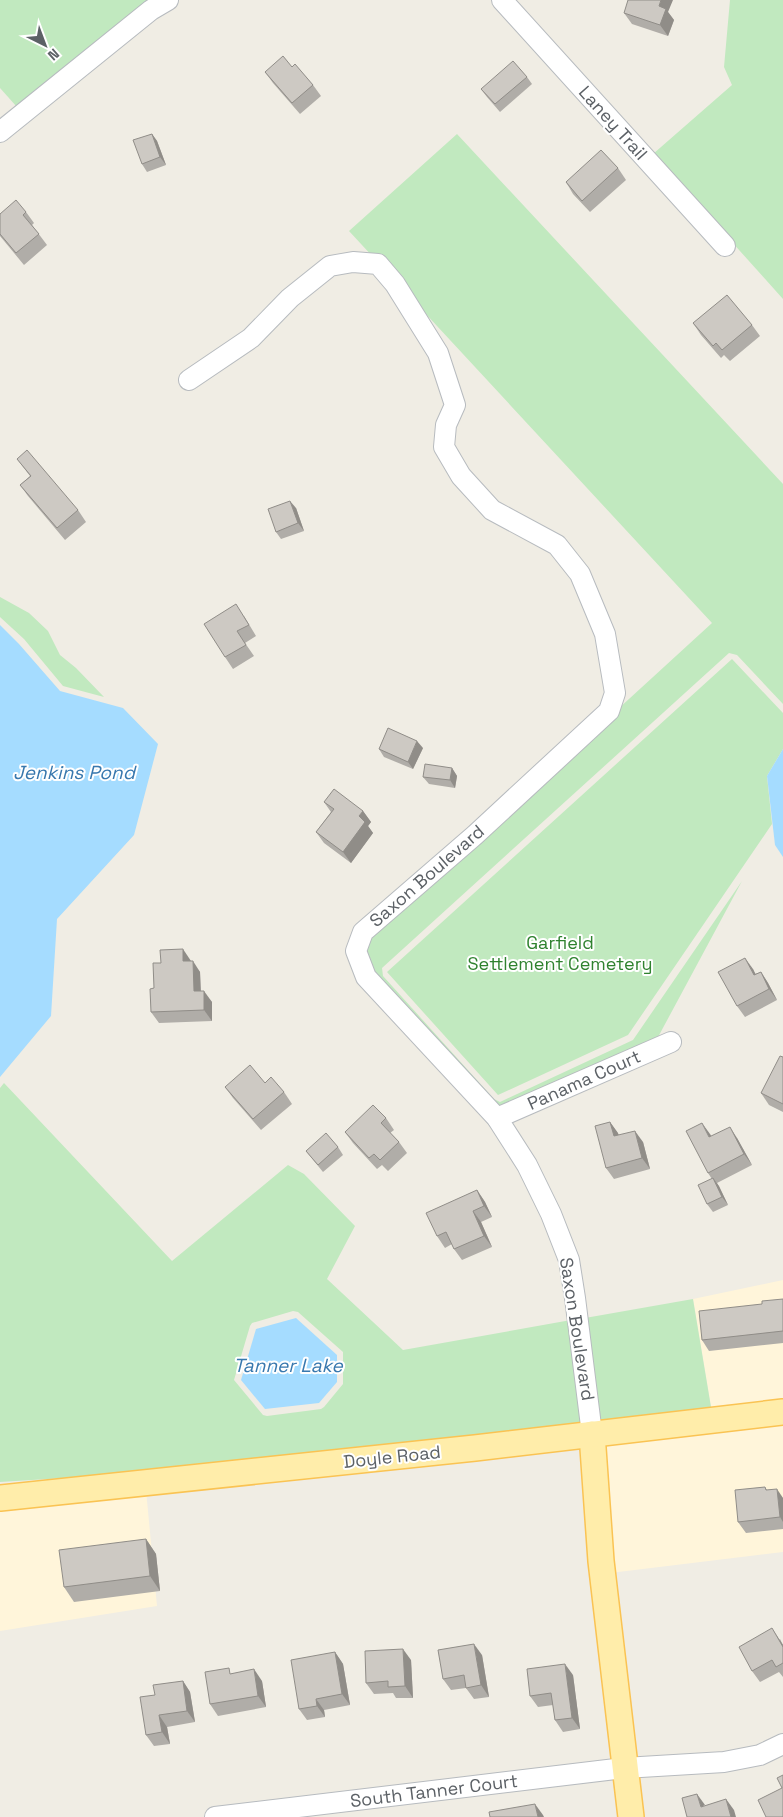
<svg xmlns="http://www.w3.org/2000/svg" width="783" height="1817" font-family="'Space Grotesk',sans-serif">
	<style>
		.commercial { fill: #fff5da }
		.green { fill: #c1e9bf; fill-rule: evenodd }
		.water { fill: #a5dcff }
		.lines { fill: none; stroke-linecap: round; stroke-linejoin: round }
		.minor-casing { stroke: #b7bbbf; stroke-width: 22 }
		.major-casing { stroke: #fac353; stroke-width: 28 }
		.minor { stroke: #fff; stroke-width: 20 }
		.major { stroke: #ffedaa; stroke-width: 25 }
		.wall { fill: #b0ada8 }
		.shaded-wall { fill: #908d88 }
		.building { fill: #cdc9c3; stroke: #908d88 }
		.labels { text-anchor: middle; stroke-width: 4; stroke-linejoin: round; paint-order: stroke }
		.street-label { font-size: 18px; fill: #5c6166; stroke: #fff }
		.park-label { font-size: 18px; fill: #2f822f; stroke: #fff }
		.water-label { font-size: 19px; font-style: italic; fill: #3878ae; stroke: #fff }
	</style>
	<rect width="100%" height="100%" fill="#f0ede4"/>
	<g class="commercial">
		<path d="M783,1280V1404L712,1413L693,1299Z"/>
		<path d="M783,1420V1552L610,1573L600,1441Z"/>
		<path d="M146,1490L157,1606L0,1631V1506Z"/>
	</g>
	<g class="green">
		<path d="M0,0H152L17,107L0,88Z"/>
		<path d="M730,0H783V299L653,154L732,85L724,67Z"/>
		<path d="M457,134L783,484V704L737,655L729,653L382,968L383,976L494,1099L500,1102L633,1040L742,881L657,1039L499,1108L372,973L364,951L369,937L712,623L349,231Z"/>
		<path d="M0,597L29,613L48,631L60,655L76,668L104,697L63,686L24,639L0,617Z"/>
		<path d="M732,659L783,713V749L767,776L772,824L628,1035L498,1095L387,972Z"/>
		<path d="M4,1083L172,1261L288,1165L304,1174L355,1226L327,1279L403,1350L571,1320L584,1427L526,1434L451,1438L320,1456L175,1471L0,1482V1088ZM293,1311L298,1312L343,1352V1384L324,1407L321,1409L267,1416L263,1415L234,1380L250,1326L252,1323Z"/>
		<path d="M693,1299L712,1413L598,1426L585,1318Z"/>
	</g>
	<g class="water">
		<path d="M0,625L19,644L60,691L123,708L158,744L134,835L57,919L51,1016L0,1077Z"/>
		<path d="M783,749V857L775,845L767,776Z"/>
		<path d="M296,1318L337,1355V1382L319,1403L265,1409L241,1380L256,1329Z"/>
	</g>
	<g class="lines">
		<g class="minor-casing">
			<g id="minor">
				<path d="M502,0L725,246"/>
				<path d="M0,132L151,10L168,0"/>
				<path d="M189,380L251,338L290,298L330,266L353,262L378,264L395,284L438,353L455,405L446,425L444,447L461,476L492,510L557,545L580,574L605,634L615,693L609,711L475,835L363,932L356,951L366,977L497,1118L527,1165L551,1214L569,1260L575,1298L592,1434"/>
				<path d="M497,1118L671,1042"/>
				<path d="M215,1817L624,1768L724,1762L760,1755L783,1744"/>
			</g>
		</g>
		<g class="major-casing">
			<g id="major">
				<path d="M592,1434L601,1561L631,1817"/>
				<path d="M0,1498L475,1448L783,1412"/>
			</g>
		</g>
		<use href="#minor" class="minor"/>
		<use href="#major" class="major"/>
	</g>
	<g class="wall">
		<path d="M668,12L674,20L668,36L632,24L624,13Z"/>
		<path d="M292,67L313,85L321,96L300,114L273,83L265,72Z"/>
		<path d="M527,77L532,84L500,112L487,97L481,89Z"/>
		<path d="M152,134L157,141L166,165L147,172L142,164Z"/>
		<path d="M618,168L626,180L590,212L573,194L566,182Z"/>
		<path d="M26,212L34,223L32,225L47,245L24,265L0,236V214Z"/>
		<path d="M693,323L752,325L760,336L730,361L724,355L721,358L701,335Z"/>
		<path d="M17,459L78,510L86,522L65,540L28,496L20,485L30,476Z"/>
		<path d="M296,508L304,531L281,539L276,532Z"/>
		<path d="M244,616L256,636L245,643L254,656L233,669L225,657Z"/>
		<path d="M423,748L413,769L384,757L379,749Z"/>
		<path d="M452,768L457,776L455,788L429,784L423,777Z"/>
		<path d="M324,802L363,811L371,822L368,826L373,833L351,863L324,843L316,832L331,812Z"/>
		<path d="M191,961L200,972L201,991L212,1002V1021L159,1023L151,1012L154,988Z"/>
		<path d="M753,969L755,974L761,972L768,983L777,1000L745,1017L737,1006Z"/>
		<path d="M783,1057V1112L769,1105L761,1093Z"/>
		<path d="M265,1083L284,1092L292,1104L261,1130L233,1098L225,1087Z"/>
		<path d="M386,1118L394,1130L390,1133L399,1142L407,1153L388,1171L382,1165L377,1169L353,1143L345,1132Z"/>
		<path d="M610,1122L619,1135L643,1142L650,1169L614,1179L606,1168Z"/>
		<path d="M710,1134L711,1136L737,1138L752,1165L717,1183L728,1205L713,1212L707,1204L712,1179L708,1173Z"/>
		<path d="M338,1147L343,1155L323,1172L306,1151Z"/>
		<path d="M477,1190L485,1202L492,1217L481,1222L492,1247L462,1260L454,1249L452,1244L445,1248L437,1236Z"/>
		<path d="M783,1299V1343L709,1351L702,1340L762,1304Z"/>
		<path d="M765,1487L767,1490L783,1498V1529L746,1533L738,1522Z"/>
		<path d="M146,1539L156,1554L160,1591L74,1602L64,1587Z"/>
		<path d="M780,1639L783,1645V1677L779,1672L760,1682L752,1671Z"/>
		<path d="M335,1652L343,1664L350,1705L324,1710L325,1717L307,1720L299,1709Z"/>
		<path d="M482,1655L489,1697L474,1699L466,1688L451,1690L443,1679Z"/>
		<path d="M411,1660L413,1698H396L393,1693L374,1694L366,1683Z"/>
		<path d="M232,1673L262,1681L266,1707L218,1716L210,1704Z"/>
		<path d="M573,1675L580,1729L563,1732L555,1720L553,1705L538,1707L530,1696Z"/>
		<path d="M183,1681L190,1692L195,1722L167,1727L170,1744L154,1746L146,1735L155,1695Z"/>
	</g>
	<g class="shaded-wall">
		<path d="M661,0H673L668,12L674,20L668,36L660,25L659,6Z"/>
		<path d="M152,134L157,141L166,165L160,157Z"/>
		<path d="M290,501L296,508L304,531L298,523Z"/>
		<path d="M417,741L423,748L413,769L408,762Z"/>
		<path d="M452,768L457,776L455,788L450,780Z"/>
		<path d="M363,811L371,822L368,826L373,833L351,863L343,852L359,816Z"/>
		<path d="M183,949L191,961H183Z"/>
		<path d="M745,958L753,969L762,987L754,975Z"/>
		<path d="M193,961L200,972L201,1002L194,991Z"/>
		<path d="M761,972L768,983L777,1000L769,989Z"/>
		<path d="M204,991L212,1002V1021L204,1010Z"/>
		<path d="M610,1122L618,1133L622,1148L614,1136Z"/>
		<path d="M702,1123L710,1134L717,1148L709,1137Z"/>
		<path d="M730,1127L737,1138L752,1165L744,1154Z"/>
		<path d="M635,1131L643,1142L650,1169L642,1158Z"/>
		<path d="M713,1178L719,1186L728,1205L722,1197Z"/>
		<path d="M477,1190L485,1202L492,1217L484,1206Z"/>
		<path d="M473,1211L481,1222L492,1247L484,1236Z"/>
		<path d="M777,1489L783,1498V1522L780,1517Z"/>
		<path d="M146,1539L156,1554L160,1591L150,1576Z"/>
		<path d="M772,1628L783,1645V1647Z"/>
		<path d="M474,1644L482,1655L489,1697L481,1685Z"/>
		<path d="M403,1649L411,1660L413,1698L405,1686Z"/>
		<path d="M335,1652L343,1664L350,1705L342,1694Z"/>
		<path d="M565,1664L573,1675L580,1729L572,1718Z"/>
		<path d="M254,1669L262,1681L266,1707L258,1696Z"/>
		<path d="M183,1681L190,1692L195,1722L187,1711Z"/>
		<path d="M316,1699L324,1710L325,1717L317,1706Z"/>
		<path d="M159,1715L167,1727L170,1744L162,1732Z"/>
		<path d="M697,1794L705,1805L701,1807Z"/>
		<path d="M726,1799L734,1810L736,1817H731Z"/>
		<path d="M535,1804L543,1815L544,1817H538Z"/>
	</g>
	<g class="building">
		<path d="M628,0H661L659,6L666,9L660,25L624,13Z"/>
		<path d="M283,56L292,67L295,64L313,85L292,103L265,72Z"/>
		<path d="M513,61L527,77L495,104L481,89Z"/>
		<path d="M152,134L160,157L142,164L133,140Z"/>
		<path d="M601,150L618,168L582,201L566,182Z"/>
		<path d="M16,200L26,212L23,215L39,234L16,253L0,234V214Z"/>
		<path d="M727,295L752,325L722,350L716,343L713,346L693,323Z"/>
		<path d="M27,450L78,510L57,528L20,485L31,476L17,459Z"/>
		<path d="M290,501L298,523L276,532L268,509Z"/>
		<path d="M236,604L249,625L237,631L246,645L225,657L204,624Z"/>
		<path d="M388,728L417,741L408,762L379,749Z"/>
		<path d="M425,764L452,768L450,780L423,777Z"/>
		<path d="M334,789L363,811L359,816L365,822L343,852L316,832L334,809L324,802Z"/>
		<path d="M183,949V961H193L194,991H204V1010L151,1012L150,989L154,988L153,963H161L160,950Z"/>
		<path d="M745,958L754,975L761,972L769,989L737,1006L718,972Z"/>
		<path d="M780,1056L783,1057V1104L761,1093Z"/>
		<path d="M250,1065L265,1083L271,1077L284,1092L253,1119L225,1087Z"/>
		<path d="M373,1105L386,1118L381,1123L399,1142L380,1160L374,1154L369,1158L345,1132Z"/>
		<path d="M610,1122L614,1136L635,1131L642,1158L606,1168L595,1126Z"/>
		<path d="M702,1123L709,1137L730,1127L744,1154L708,1173L686,1131Z"/>
		<path d="M326,1133L338,1147L318,1165L306,1151Z"/>
		<path d="M713,1178L722,1197L707,1204L698,1185Z"/>
		<path d="M477,1190L484,1206L473,1211L484,1236L454,1249L446,1232L437,1236L426,1213Z"/>
		<path d="M783,1299V1331L702,1340L699,1311L762,1304V1301Z"/>
		<path d="M765,1487L766,1490L777,1489L780,1517L738,1522L735,1490Z"/>
		<path d="M146,1539L150,1576L64,1587L59,1550Z"/>
		<path d="M772,1628L783,1647V1663L776,1667L772,1660L752,1671L739,1647Z"/>
		<path d="M474,1644L481,1685L466,1688L464,1675L443,1679L438,1650Z"/>
		<path d="M403,1649L405,1686L388,1687V1681L366,1683L365,1651Z"/>
		<path d="M335,1652L342,1694L316,1699L317,1706L299,1709L291,1660Z"/>
		<path d="M565,1664L572,1718L555,1720L551,1693L530,1696L527,1669Z"/>
		<path d="M229,1668L230,1674L254,1669L258,1696L210,1704L205,1672Z"/>
		<path d="M183,1681L187,1711L159,1715L162,1732L146,1735L140,1697L155,1695L153,1685Z"/>
		<path d="M783,1775V1817H766L758,1800L782,1788L777,1778Z"/>
		<path d="M697,1794L701,1807L726,1799L731,1817H687L682,1798Z"/>
		<path d="M535,1804L538,1817H490L489,1812Z"/>
	</g>
	<g class="labels">
		<g class="street-label">
			<text transform="translate(613 123) rotate(48)" y="6">Laney Trail</text>
			<text transform="translate(427 876) rotate(-41)" y="6">Saxon Boulevard</text>
			<text transform="translate(584 1080) rotate(-24)" y="6">Panama Court</text>
			<text transform="translate(577 1329) rotate(81)" y="6">Saxon Boulevard</text>
			<text transform="translate(392 1457) rotate(-6)" y="6">Doyle Road</text>
			<text transform="translate(434 1791) rotate(-7)" y="6">South Tanner Court</text>
		</g>
		<g class="park-label">
			<text x="560" y="949">Garfield<tspan x="560" dy="21">Settlement Cemetery</tspan></text>
		</g>
		<g class="water-label">
			<text x="74" y="779">Jenkins Pond</text>
			<text x="288" y="1372">Tanner Lake</text>
		</g>
	</g>
	<g transform="translate(45 45) rotate(138)" stroke="#ffffff" stroke-width="4" paint-order="stroke">
	<path d="M0-4L9 19L0 12L-9 19Z" fill="#5c6166"/>
	<text y="-8" font-size="14" font-weight="bold" text-anchor="middle" fill="#5c6166">N</text>
	</g>
</svg>
